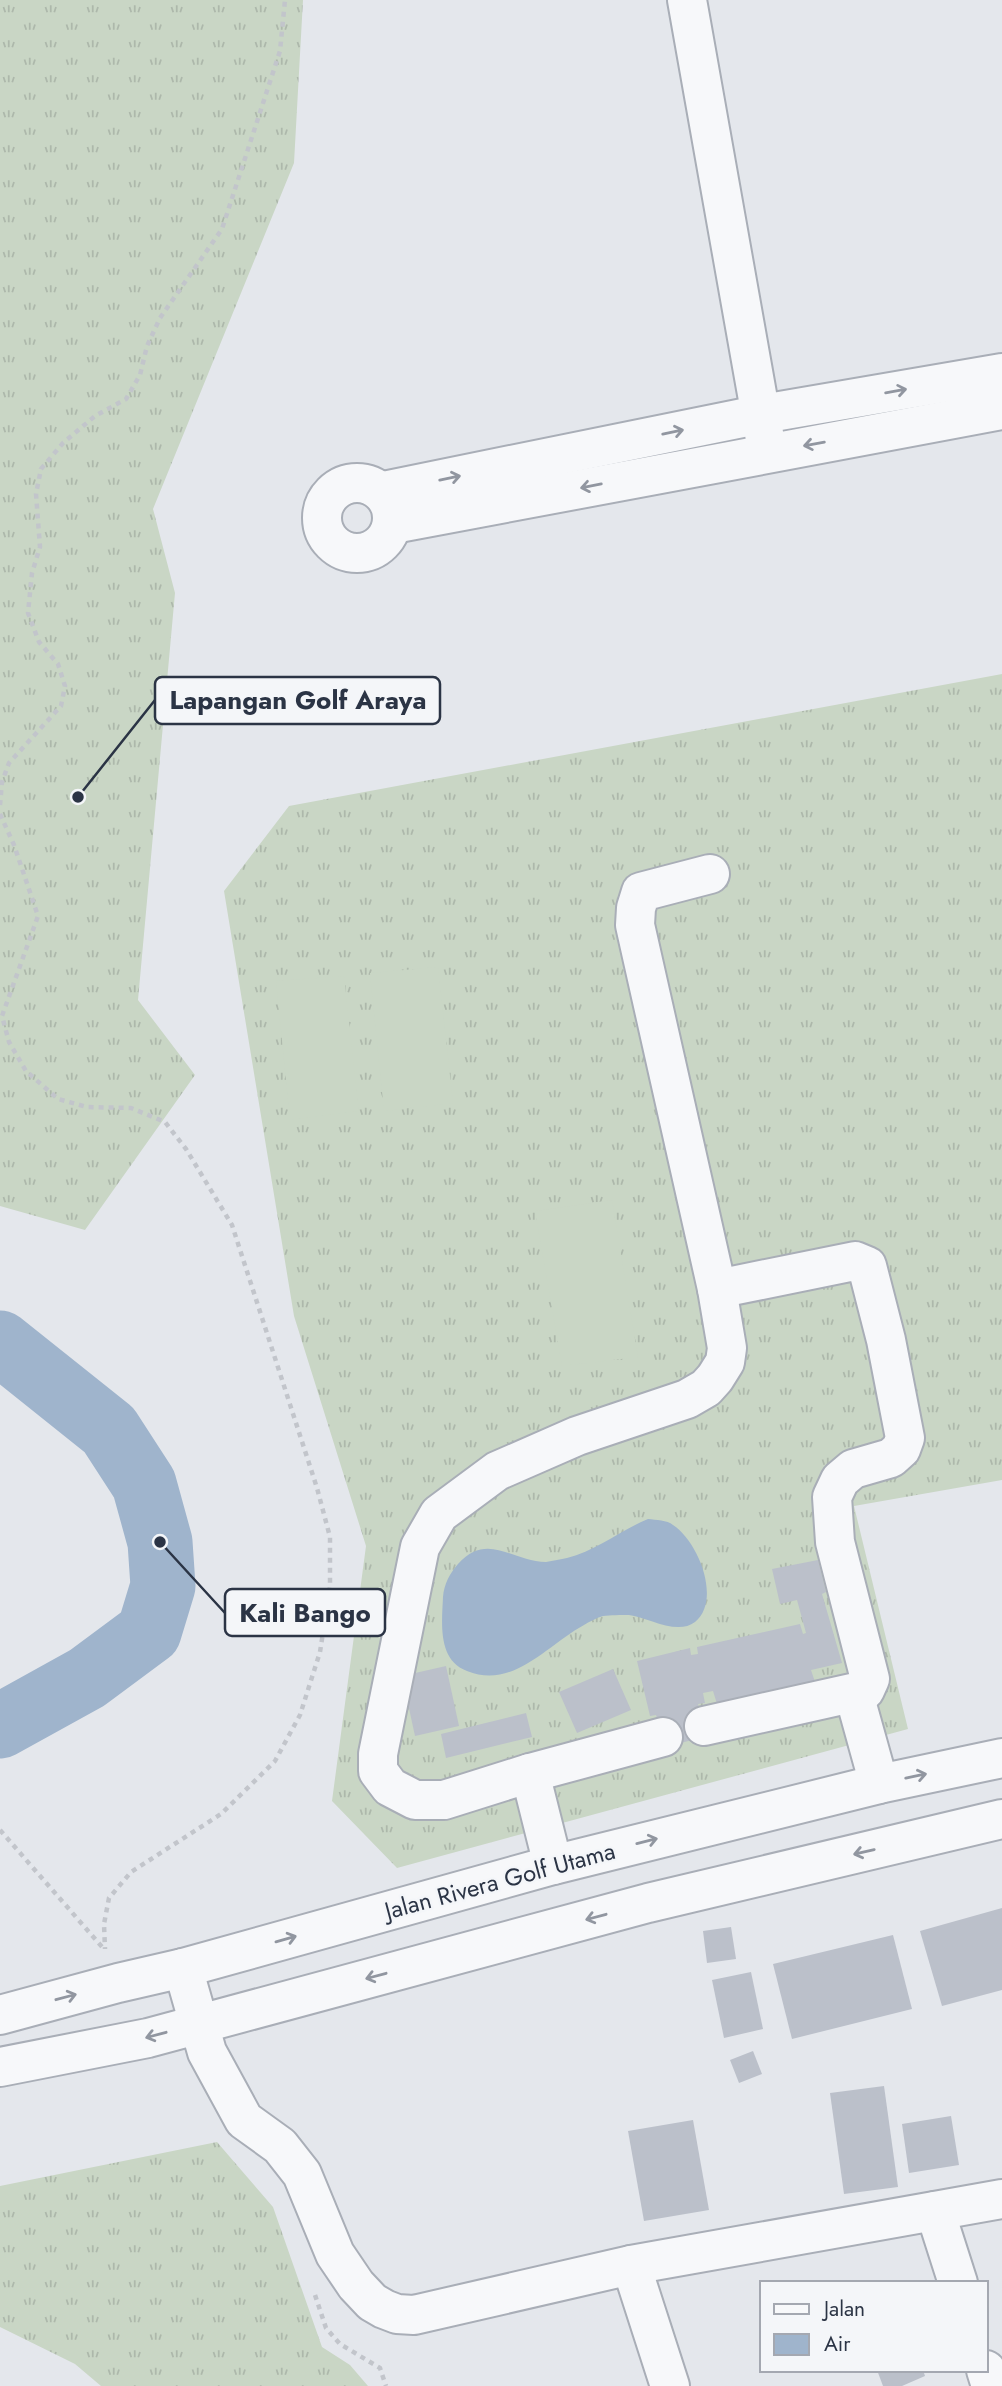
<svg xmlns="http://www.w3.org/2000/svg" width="1002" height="2386" font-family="Jost,sans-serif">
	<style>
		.grass { fill: url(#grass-tufts) }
		.pitch { fill: #c9d6c5 }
		.water { fill: #9fb4cc }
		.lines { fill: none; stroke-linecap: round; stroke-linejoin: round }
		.river { stroke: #9fb4cc; stroke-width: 65 }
		.building { fill: #bbc0ca }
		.minor-casing { stroke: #a9aeb7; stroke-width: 42 }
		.path { stroke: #c2c5cb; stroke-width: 4.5; stroke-dasharray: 5 5; stroke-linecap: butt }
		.minor { stroke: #f7f8fa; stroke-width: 38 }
		.oneway { stroke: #9196a0 }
		.labels { text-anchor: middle; stroke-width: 5; stroke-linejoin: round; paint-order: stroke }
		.street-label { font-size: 24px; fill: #2b3445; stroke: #f4f6f9 }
		.leader { fill: none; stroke: #2b3445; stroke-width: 2.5 }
		.callout-dot { fill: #2b3445; stroke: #f4f6f9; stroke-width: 2.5 }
		.callout { fill: #f4f6f9; stroke: #2b3445; stroke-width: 2.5 }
		.callout-label { font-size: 26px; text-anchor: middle; font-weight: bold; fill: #2b3445 }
	</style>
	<defs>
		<pattern id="grass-tufts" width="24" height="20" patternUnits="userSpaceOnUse" patternTransform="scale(1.75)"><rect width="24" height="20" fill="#c9d6c5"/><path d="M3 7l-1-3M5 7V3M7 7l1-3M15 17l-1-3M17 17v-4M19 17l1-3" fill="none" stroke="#adb8ab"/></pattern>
	</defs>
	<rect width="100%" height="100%" fill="#e4e7ec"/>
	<g class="grass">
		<path d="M0,0H303L294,163L153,509L175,593L138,1000L195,1075L85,1230L0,1206Z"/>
		<path d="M1002,674V1480L854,1506L908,1729L397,1868L332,1801L366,1546L294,1316L224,891L289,806Z"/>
		<path d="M217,2142L273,2207L322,2347L350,2365L368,2386H101L75,2364L0,2327V2186Z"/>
	</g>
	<g class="pitch">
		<path d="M438,967L453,1103L384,1111L370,973Z"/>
		<path d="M344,976L359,1111L290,1120L276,981Z"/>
		<path d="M612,1200L638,1357L562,1366L535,1211Z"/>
	</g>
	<path class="water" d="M648,1519C656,1520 667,1520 673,1525C698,1541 722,1600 695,1622C677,1636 647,1617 629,1615C621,1615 610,1615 603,1616C596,1618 589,1622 584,1625C547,1645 513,1690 467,1671C437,1660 442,1622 443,1597C444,1584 450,1573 458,1564C488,1531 512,1562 546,1562C553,1561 561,1559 567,1558C596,1551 621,1530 648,1519Z"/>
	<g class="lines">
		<path class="river" d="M0,1343L109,1430L144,1484L160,1542L163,1586L149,1632L87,1678L0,1726"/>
	</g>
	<g class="building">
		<path d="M818,1560L826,1592L822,1594L842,1663L811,1670L815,1682L718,1707L713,1691L703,1693L705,1703L698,1704L707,1736L666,1747L656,1715L650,1716L637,1661L690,1648L691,1655L698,1654L697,1647L800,1624L803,1634L806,1633L797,1600L780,1604L772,1569Z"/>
		<path d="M446,1666L459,1726L415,1736L402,1676Z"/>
		<path d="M613,1669L631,1710L577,1733L559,1692Z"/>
		<path d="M526,1713L532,1737L446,1758L441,1734Z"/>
		<path d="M1002,1908V1990L942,2006L920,1931Z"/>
		<path d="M731,1927L736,1959L707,1963L703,1931Z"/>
		<path d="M893,1935L912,2009L792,2039L773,1964Z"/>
		<path d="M751,1972L763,2029L724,2038L712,1980Z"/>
		<path d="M753,2051L762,2074L739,2083L730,2060Z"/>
		<path d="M884,2086L898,2187L844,2194L830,2093Z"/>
		<path d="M951,2116L959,2165L909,2173L902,2124Z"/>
		<path d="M693,2120L709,2210L644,2221L628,2131Z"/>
		<path d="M877,2370H923L925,2376L902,2386H883Z"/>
	</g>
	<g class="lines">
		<g class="minor-casing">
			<g id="minor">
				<path d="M687,0L765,439"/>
				<circle cx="357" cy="518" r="35"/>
				<path d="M383,491L762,414L1002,373"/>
				<path d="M393,524L1002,410"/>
				<path d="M854,1694L879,1784"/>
				<path d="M704,1726L865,1690L870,1679L835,1542L832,1497L840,1480L853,1469L891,1458L901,1449L905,1438L886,1340L867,1266L855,1261L717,1289"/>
				<path d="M663,1737L530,1773L444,1800H415L390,1787L378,1771V1754L420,1547L439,1514L497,1471L577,1436L687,1399L706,1388L715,1378L725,1362L727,1348L717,1289L635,925L636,908L641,892L710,874"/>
				<path d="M530,1773L553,1865"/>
				<path d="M183,1968L207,2052L244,2120L280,2146L302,2174L335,2254L356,2285L372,2302L384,2309L397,2314L414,2315L631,2265L1002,2199"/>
				<path d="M0,2015L118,1983L183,1968L553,1865L879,1784L1002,1758"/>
				<path d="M0,2067L148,2038L648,1903L1002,1819"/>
				<path d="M935,2211L958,2283"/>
				<path d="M631,2265L670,2386"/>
				<path d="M986,2370L991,2386"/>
			</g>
		</g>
		<g class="path">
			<path d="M0,805L2,782L9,763L61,706L65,686L58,664L39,642L28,613L32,573L40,547L36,494L41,469L63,443L95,416L126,399L140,375L147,346L160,318L222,229L280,51L285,0"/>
			<path d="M0,814L14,845L38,916L2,1016L9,1042L26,1071L58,1099L87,1107L131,1108L165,1122L186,1149L232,1225L317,1488L330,1537V1587L320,1652L300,1715L275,1761L221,1814L131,1872L109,1898L104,1924L105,1949"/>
			<path d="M0,1830L103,1948"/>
			<path d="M315,2295L326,2328L340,2344L380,2368L386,2386"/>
		</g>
		<use href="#minor" class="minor"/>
	</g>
	<defs><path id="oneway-shaft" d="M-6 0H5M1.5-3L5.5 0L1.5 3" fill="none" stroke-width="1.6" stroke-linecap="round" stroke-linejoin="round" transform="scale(1.75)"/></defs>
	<g class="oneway">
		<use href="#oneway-shaft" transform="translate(896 391) rotate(-10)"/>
		<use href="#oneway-shaft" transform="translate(673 432) rotate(-12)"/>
		<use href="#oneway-shaft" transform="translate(814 444) rotate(170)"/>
		<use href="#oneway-shaft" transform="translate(450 478) rotate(-12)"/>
		<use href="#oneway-shaft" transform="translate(591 486) rotate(169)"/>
		<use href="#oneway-shaft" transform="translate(916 1776) rotate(-12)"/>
		<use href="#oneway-shaft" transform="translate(647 1841) rotate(-14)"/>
		<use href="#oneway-shaft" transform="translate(864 1852) rotate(167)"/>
		<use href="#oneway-shaft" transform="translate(596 1917) rotate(165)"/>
		<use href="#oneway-shaft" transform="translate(286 1939) rotate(-16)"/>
		<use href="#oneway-shaft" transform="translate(376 1976) rotate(165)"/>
		<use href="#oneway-shaft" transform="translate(66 1997) rotate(-15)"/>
		<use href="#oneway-shaft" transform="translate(156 2035) rotate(165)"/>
	</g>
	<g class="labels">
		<g class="street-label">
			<text transform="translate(500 1881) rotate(-15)" y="8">Jalan Rivera Golf Utama</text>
		</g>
	</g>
	<path class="leader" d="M78 797L155 700M160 1542L225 1613"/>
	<g class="callout-dot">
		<circle cx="78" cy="797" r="7"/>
		<circle cx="160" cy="1542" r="7"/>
	</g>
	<g class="callout">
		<rect x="155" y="677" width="285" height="47" rx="7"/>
		<rect x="225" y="1589" width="160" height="47" rx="7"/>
	</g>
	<g class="callout-label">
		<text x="298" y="709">Lapangan Golf Araya</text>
		<text x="305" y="1622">Kali Bango</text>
	</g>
	<rect x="760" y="2281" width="228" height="91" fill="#f4f6f9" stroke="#a4a8b1" stroke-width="2"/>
	<rect x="774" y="2304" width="35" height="10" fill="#f7f8fa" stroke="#a4a8b1" stroke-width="2"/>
	<text x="824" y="2316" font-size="21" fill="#2b3445">Jalan</text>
	<rect x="774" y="2334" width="35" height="21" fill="#9fb4cc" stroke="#a4a8b1" stroke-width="2"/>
	<text x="824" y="2351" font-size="21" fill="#2b3445">Air</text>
</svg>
